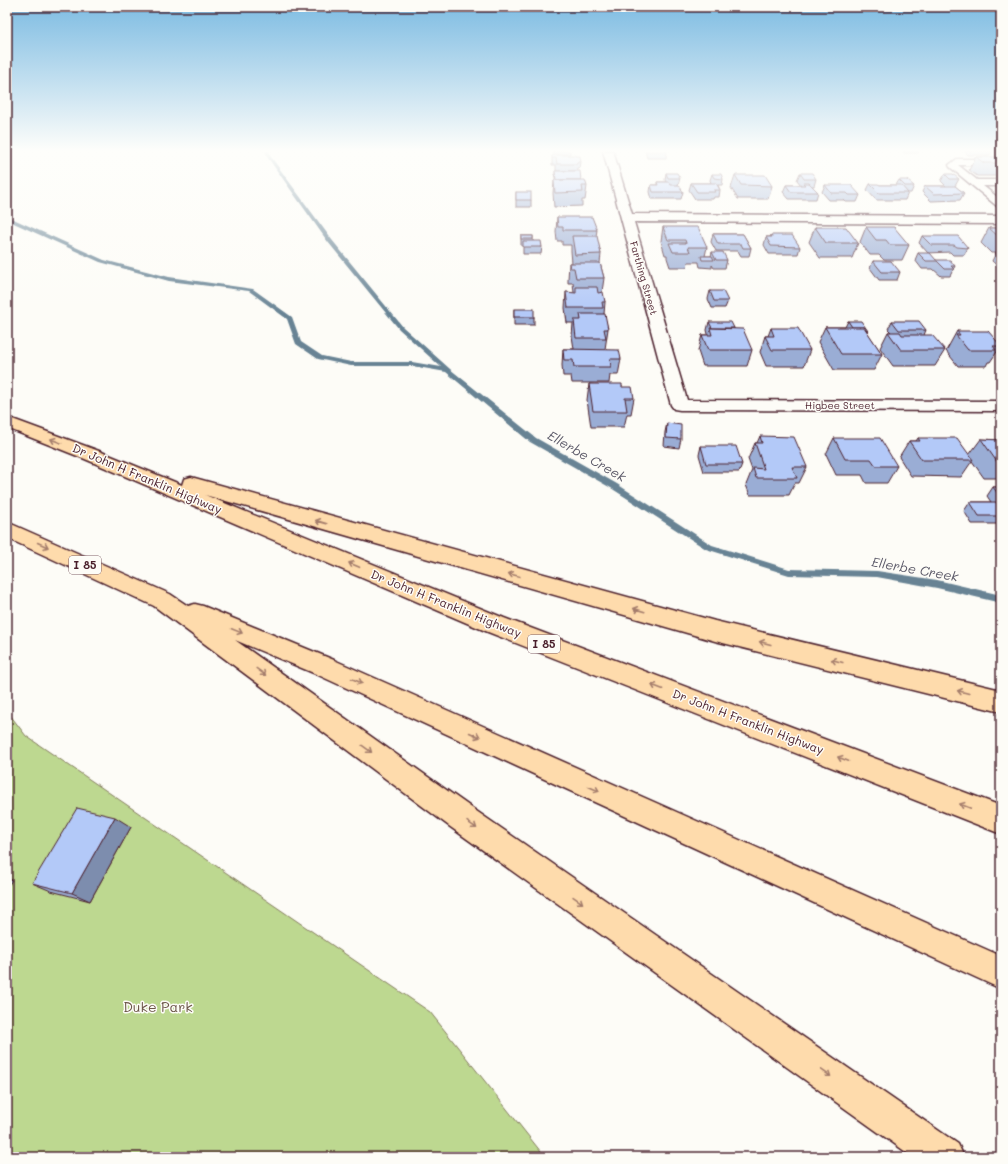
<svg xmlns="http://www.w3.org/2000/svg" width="1008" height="1164" font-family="Mali,sans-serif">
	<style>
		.green { fill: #bdd890; stroke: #847c5e }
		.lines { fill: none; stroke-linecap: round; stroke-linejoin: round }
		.stream { fill: #678394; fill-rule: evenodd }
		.lane-casing { stroke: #4a1f2b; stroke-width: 3 }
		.street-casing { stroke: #4a1f2b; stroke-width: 3 }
		.highway-casing { stroke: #4a1f2b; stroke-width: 3 }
		.lane { fill: #fdfcf7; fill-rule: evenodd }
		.street { fill: #fdfcf7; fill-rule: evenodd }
		.highway { fill: #fedbac; fill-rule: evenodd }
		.wall { fill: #9aadd5; stroke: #4a1f2b }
		.shaded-wall { fill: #7d8dae; stroke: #4a1f2b }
		.building { fill: #b3c9f8; stroke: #4a1f2b }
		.oneway { stroke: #a47d6c }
		.labels { text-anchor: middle; stroke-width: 3; stroke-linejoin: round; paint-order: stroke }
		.far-street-label { font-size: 10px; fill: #4a1f2b; stroke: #fdfcf7 }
		.shield { fill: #fdfcf7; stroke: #806168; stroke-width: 1 }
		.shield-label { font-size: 11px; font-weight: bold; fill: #4a1f2b }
		.street-label { font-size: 12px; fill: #4a1f2b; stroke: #fdfcf7 }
		.water-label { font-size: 13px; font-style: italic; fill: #5b5968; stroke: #fdfcf7 }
		.near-park-label { font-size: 14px; fill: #6c5649; stroke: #fdfcf7 }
	</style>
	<rect width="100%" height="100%" fill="#fdfcf7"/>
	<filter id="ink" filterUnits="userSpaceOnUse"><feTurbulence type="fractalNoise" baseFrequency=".025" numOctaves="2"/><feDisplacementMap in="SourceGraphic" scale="8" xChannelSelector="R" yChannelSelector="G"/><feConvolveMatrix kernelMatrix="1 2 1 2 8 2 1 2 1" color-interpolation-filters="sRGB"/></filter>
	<g filter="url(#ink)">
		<path class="green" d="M7,711L26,736L430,1012L545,1157H7Z"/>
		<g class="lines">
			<path class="stream" d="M265,151H269L271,157L332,240L403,327L450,369L536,438L617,484L712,545L789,569L877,571L937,580L1001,595V603L937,588L877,577L789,575L706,549L611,488L530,442L446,372L412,366H351L318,359L296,344L287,319L249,291L169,281L100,262L7,220V217H9L104,260L169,277L253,289L292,317L301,342L322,356L351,362H412L441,367L399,329L328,242L268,158Z"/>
			<g class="lane-casing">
				<path id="lane" d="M957,159H1001V165H958L977,180H1001V186H983L1001,200V208L998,207L950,167L949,165Z"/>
			</g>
			<g class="street-casing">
				<path id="street" d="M603,151H613L632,214L1001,216V224L634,222L687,400L1001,401V411L680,410L674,409L671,405Z"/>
			</g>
			<g class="highway-casing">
				<g id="highway">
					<path d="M7,417L99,451L182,485L184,479L191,477L715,621L1001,690V712L715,641L205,495L504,618L1001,806V834L488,632L85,459L7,428Z"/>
					<path d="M7,522L170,594L188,606L195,604L203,606L334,660L1001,956V989L316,674L235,640L469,806L958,1144L964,1157H913L449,826L154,606L7,538Z"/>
				</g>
			</g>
			<use href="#lane" class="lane"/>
			<use href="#street" class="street"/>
			<use href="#highway" class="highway"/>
		</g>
		<g class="wall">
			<rect x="553" y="151" width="17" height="3"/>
			<path d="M645,151H667L666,158H647Z"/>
			<path d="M902,151H919L918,153H904Z"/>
			<path d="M964,151H992L990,155H968Z"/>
			<path d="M552,156H576L581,162L580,168H577V171H556V165H552Z"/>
			<path d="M976,157H1001V176H977L969,170Z"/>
			<path d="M555,171L581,180L587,186L585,200H582V206L554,207L553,193L554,180H555Z"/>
			<path d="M666,173L680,178L678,185L683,192L681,199H652L650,192L651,185H657V182H666L665,180Z"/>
			<path d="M800,173L816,179L814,186H812L818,192L816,199H789L783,192L786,185H801L797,180Z"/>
			<path d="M712,174L723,179L722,185H718L720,190L719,197H714L713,199H695L689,190L691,183H711L710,180Z"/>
			<path d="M945,174L959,179L955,186L964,193L960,200L931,201L922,192L925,186H946L941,181Z"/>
			<path d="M735,175L772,186L768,199H738L731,188Z"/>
			<path d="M899,180L914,186L911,193H908L905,200H876L867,190L870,184L880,185H896Z"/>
			<path d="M825,185L860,195L857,202H846L844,200H829L822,192Z"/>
			<path d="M516,192L531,200V207H516Z"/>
			<path d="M557,217L597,230L596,236L601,254L600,263L604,278L602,292L605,302L604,314L608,329L605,349L621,359L618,375H610L609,383H572L571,376H563L562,365L563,349H574L572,336L573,323H567L565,308L566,292L574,293L573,283H568V279L569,263H572L571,251V245H562V241H557L556,232Z"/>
			<path d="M663,227L707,247L705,256H711L712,252L727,260L725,268H714L712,265V268L700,267L699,263V262H688L687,267H670L667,258V255H665L661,241Z"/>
			<path d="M815,227L858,243L852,258H820L809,242Z"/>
			<path d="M866,227L909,245L902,260H884L879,255H870L860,242Z"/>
			<path d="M989,228H1001V253H991L981,243Z"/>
			<path d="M713,234H743L751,248L749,256H741L738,251H716L711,242Z"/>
			<path d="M771,235L800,247L798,254H769L764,245L766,237H770Z"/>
			<path d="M521,236H533V241L542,247L541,254H523V246H521Z"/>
			<path d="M922,236L968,248L964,255H953L950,252L928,253L919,243Z"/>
			<path d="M918,253L936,260L955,266L950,276H941L933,269H922L915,260Z"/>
			<path d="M996,253H1001V269L992,261Z"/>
			<path d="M873,261L900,272L897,280H879L870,268Z"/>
			<path d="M710,291L728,301L725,308H712L708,299Z"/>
			<path d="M514,309L534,317V325H514Z"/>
			<path d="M848,321L868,331L867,332L882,354L874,370H834L818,342L825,327H845Z"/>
			<path d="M892,321L926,330L924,335L945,350L935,366H893L880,348L888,332H891L888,329Z"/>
			<path d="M709,322L734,328L752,350L747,366H703L698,351L702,335H708V334L707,330Z"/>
			<path d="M771,328L810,350L804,366H766L760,352L765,336H768Z"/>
			<path d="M957,331L1001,346L990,362H988L986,366H958L946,351Z"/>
			<path d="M589,384L622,387L634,398L631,414H627L624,427H591L587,400Z"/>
			<path d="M667,423L681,439L679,448L664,446L665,432Z"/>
			<path d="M760,436L807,467L799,483H795L789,495H750L746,485L752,470L748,459L755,443H757Z"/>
			<path d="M834,438L897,466L887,483H866L862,475H836L826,454Z"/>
			<path d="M918,438L969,455L981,439L1001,440V478H984L972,461L961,477L911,476L899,457L909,441H916Z"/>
			<path d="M701,446L742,464L739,472H704L699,455Z"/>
			<path d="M993,487H1001V522L999,524H972L964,511L970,502H991L987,496Z"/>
			<path d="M131,827L90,901L51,891L32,883Z"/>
		</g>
		<g class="shaded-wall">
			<path d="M115,817L131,827L90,901L72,893Z"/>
			<path d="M7,878L12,880L7,888Z"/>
		</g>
		<g class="building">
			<path d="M555,155H576V156H580L581,162H577V164H557L556,158H552V156Z"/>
			<path d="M976,157H1001V163H984Z"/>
			<path d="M555,171H580L581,180H556Z"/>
			<path d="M666,173H677L680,178H668Z"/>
			<path d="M800,173H812L816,179H804Z"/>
			<path d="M712,174H721L723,179L714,178Z"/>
			<path d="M945,174H953L959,179H950Z"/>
			<path d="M735,175H765L772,186L741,185Z"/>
			<path d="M554,180H585L587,186H582L583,192L555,193Z"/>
			<path d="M899,180H907L914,186H905Z"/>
			<path d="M657,182H669L671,185H679L683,192H653L651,185H658Z"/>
			<path d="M691,183H716L720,190H714L715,192H697Z"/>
			<path d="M803,183H809L818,192H791L786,185H805Z"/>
			<path d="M870,184H878L880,185H901L908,193H879Z"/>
			<path d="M825,185H851L860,195H849L847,193H831Z"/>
			<path d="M925,186H955L964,193L934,194Z"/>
			<rect x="516" y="192" width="15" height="8"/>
			<path d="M557,217H592L597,230H563V227H558Z"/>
			<path d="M663,227H698L707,247H688L690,252H673L669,243H686L685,240H668Z"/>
			<path d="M815,227H846L858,243H826Z"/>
			<path d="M866,227H894L909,245H890L886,240H876Z"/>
			<path d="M989,228H1001V238H1000Z"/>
			<path d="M713,234H743L751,248H743L741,244H718Z"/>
			<path d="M771,235H792L800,247L771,246L766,237H772Z"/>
			<rect x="521" y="236" width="12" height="3"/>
			<path d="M572,236H597L601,254L575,255Z"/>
			<path d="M922,236H958L968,248L957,247L954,245H931Z"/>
			<path d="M523,241H541L542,247H523Z"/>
			<path d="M712,252H723L727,260H716Z"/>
			<path d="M918,253H930L936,260H950L955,266H951L954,269H945L937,261H926Z"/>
			<path d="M996,253H1001V258Z"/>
			<path d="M701,256H712L714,260H702Z"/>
			<path d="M873,261H891L900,272H882Z"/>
			<path d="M569,263H600L604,278H576L574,268H570Z"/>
			<path d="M576,287H597L598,293L603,292L605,302H602L603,308H568L566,292L576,293Z"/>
			<path d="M710,291H723L728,301H714Z"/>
			<rect x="514" y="309" width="20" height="8"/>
			<path d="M580,314H605L608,329H604L606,338H576L574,320H581Z"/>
			<path d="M848,321H861L868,331H866L864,327H852Z"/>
			<path d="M892,321H919L926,330H899Z"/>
			<path d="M709,322H731L734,328H712Z"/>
			<path d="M825,327H864L882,354H841Z"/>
			<path d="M710,328L743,329L752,350H708L702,335H712Z"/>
			<path d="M771,328H798L810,350H772L765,336H774Z"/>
			<path d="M957,331H988L1001,346H993L996,350H968L956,335H960Z"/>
			<path d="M888,332H900L902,335H932L945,350H901Z"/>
			<path d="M563,349L619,350L621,359H610L611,367H574L573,360H564Z"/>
			<path d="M589,384H622V387H632L634,398H625L627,411H593Z"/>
			<path d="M667,423L681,425V439L666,438Z"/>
			<path d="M760,436L794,437L807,467H792L797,478H756L753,468L764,469L755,443H762Z"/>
			<path d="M834,438H880L897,466H876L871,459H845Z"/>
			<path d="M918,438H957L973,460H922L909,441H920Z"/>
			<path d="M981,439L1001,440V462H997Z"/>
			<path d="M701,446H736L742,464H706Z"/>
			<path d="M993,487H1001V498Z"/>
			<path d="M970,502H996L1001,509V516H979Z"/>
			<path d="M77,808L115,817L72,893L32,883Z"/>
		</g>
		<defs><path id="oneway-shaft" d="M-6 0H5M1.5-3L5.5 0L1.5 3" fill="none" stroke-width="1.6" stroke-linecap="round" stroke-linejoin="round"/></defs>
		<g class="oneway">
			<use href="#oneway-shaft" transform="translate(56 441) rotate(-159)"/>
			<use href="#oneway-shaft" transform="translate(321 522) rotate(-164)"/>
			<use href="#oneway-shaft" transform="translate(43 545) rotate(24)"/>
			<use href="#oneway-shaft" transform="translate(354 565) rotate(-157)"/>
			<use href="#oneway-shaft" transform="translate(514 575) rotate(-165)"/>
			<use href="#oneway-shaft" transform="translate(639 610) rotate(-164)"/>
			<use href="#oneway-shaft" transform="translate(237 631) rotate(22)"/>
			<use href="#oneway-shaft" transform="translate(765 643) rotate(-166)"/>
			<use href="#oneway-shaft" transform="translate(837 661) rotate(-166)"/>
			<use href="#oneway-shaft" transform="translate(261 672) rotate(36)"/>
			<use href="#oneway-shaft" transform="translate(357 681) rotate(24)"/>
			<use href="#oneway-shaft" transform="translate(657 687) rotate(-159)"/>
			<use href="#oneway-shaft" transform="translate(963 692) rotate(-166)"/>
			<use href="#oneway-shaft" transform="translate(475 735) rotate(24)"/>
			<use href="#oneway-shaft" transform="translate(367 749) rotate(36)"/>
			<use href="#oneway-shaft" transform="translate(843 759) rotate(-159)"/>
			<use href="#oneway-shaft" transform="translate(594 789) rotate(24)"/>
			<use href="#oneway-shaft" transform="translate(965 806) rotate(-159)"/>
			<use href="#oneway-shaft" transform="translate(472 825) rotate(35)"/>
			<use href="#oneway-shaft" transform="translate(578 900) rotate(35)"/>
			<use href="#oneway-shaft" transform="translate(826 1073) rotate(35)"/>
		</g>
	</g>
	<linearGradient id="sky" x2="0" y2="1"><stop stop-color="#7cbbe2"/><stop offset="0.48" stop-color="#fefefb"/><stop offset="1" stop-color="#fefefb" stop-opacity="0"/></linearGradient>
	<rect width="1008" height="314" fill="url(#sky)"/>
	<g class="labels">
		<g class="far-street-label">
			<text transform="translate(644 278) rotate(74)" y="4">Farthing Street</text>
			<text x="840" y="409">Higbee Street</text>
		</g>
		<g class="shield">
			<rect x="69" y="556" width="32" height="18" rx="3"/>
			<rect x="528" y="635" width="32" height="18" rx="3"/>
		</g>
		<g class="shield-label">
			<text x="85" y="569">I 85</text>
			<text x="544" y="648">I 85</text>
		</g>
		<g class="street-label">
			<text transform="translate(147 479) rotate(23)" y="4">Dr John H Franklin Highway</text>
			<text transform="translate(446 604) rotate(22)" y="4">Dr John H Franklin Highway</text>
			<text transform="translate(748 722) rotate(21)" y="4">Dr John H Franklin Highway</text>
		</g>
		<g class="water-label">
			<text transform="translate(587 456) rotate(30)" y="5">Ellerbe Creek</text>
			<text transform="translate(915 569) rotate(10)" y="5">Ellerbe Creek</text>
		</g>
		<g class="near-park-label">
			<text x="158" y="1012">Duke Park</text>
		</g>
	</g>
	<rect width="1008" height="1164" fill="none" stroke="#fdfcf7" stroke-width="24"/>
	<rect x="12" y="12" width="984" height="1140" fill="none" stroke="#4a1f2b" stroke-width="1.5" filter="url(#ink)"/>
</svg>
